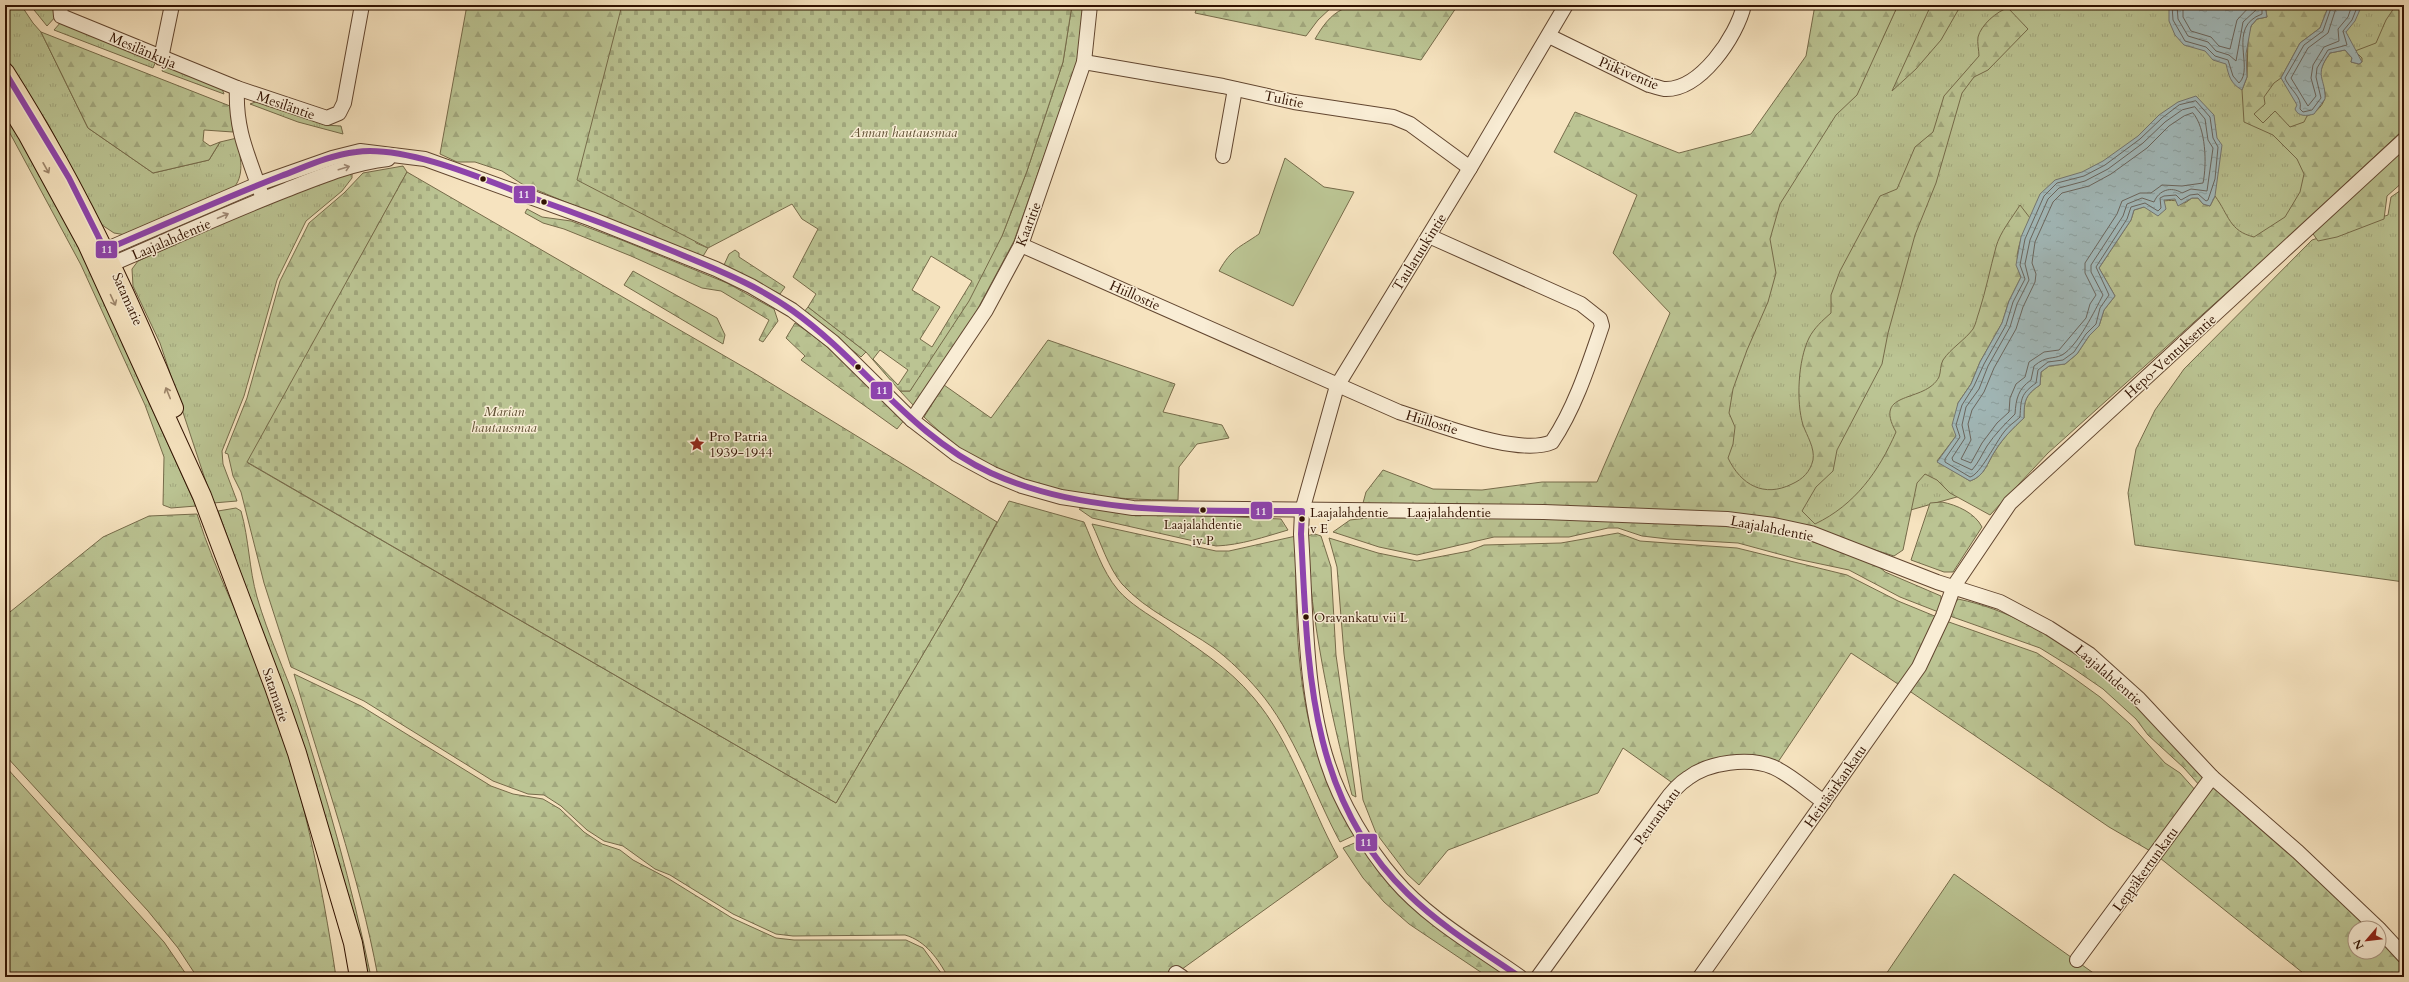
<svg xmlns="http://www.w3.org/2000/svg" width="2409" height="982" font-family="Cardo,serif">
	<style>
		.grass { fill: url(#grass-tufts); stroke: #766b4a }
		.forest { fill: url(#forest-firs); stroke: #766b4a }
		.cemetery { fill: url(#cemetery-stones); stroke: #766b4a; fill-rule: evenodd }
		.park { fill: #bbc493; stroke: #766b4a }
		.water { fill: url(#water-ripples); stroke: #757772 }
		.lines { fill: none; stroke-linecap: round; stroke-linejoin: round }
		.shore { stroke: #6a665f; stroke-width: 1 }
		.minor-casing { stroke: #624630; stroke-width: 16 }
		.major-casing { stroke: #311201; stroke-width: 20 }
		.minor { stroke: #f9edd5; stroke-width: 14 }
		.major { stroke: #f6e3bf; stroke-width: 18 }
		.bus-1-casing { stroke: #f9edd5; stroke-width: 9 }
		.bus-1 { stroke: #8e44ad; stroke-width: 6 }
		.oneway { stroke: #9d856a }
		.oneway2 { stroke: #9f8a76 }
		.bus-dot { fill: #311201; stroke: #f9edd5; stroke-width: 1.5 }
		.labels { text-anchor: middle; stroke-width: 3; stroke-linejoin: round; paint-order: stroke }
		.bus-label { font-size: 13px; fill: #311201; stroke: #f9edd5; text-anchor: start }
		.street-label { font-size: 14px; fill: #311201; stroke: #f9edd5 }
		.park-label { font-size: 14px; font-style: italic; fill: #615034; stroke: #f9edd5 }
		.poi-label { font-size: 14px; fill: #311201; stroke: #f9edd5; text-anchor: start }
		.line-badge { stroke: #f9edd5; stroke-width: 1.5 }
		.badge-label { font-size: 11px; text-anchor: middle; font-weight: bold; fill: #fff }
	</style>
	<defs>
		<pattern id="grass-tufts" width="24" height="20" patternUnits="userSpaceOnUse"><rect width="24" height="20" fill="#bbc493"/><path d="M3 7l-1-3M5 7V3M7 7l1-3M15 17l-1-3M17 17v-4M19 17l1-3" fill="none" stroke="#a1a77d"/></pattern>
		<pattern id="forest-firs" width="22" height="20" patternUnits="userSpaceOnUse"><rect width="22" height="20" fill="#bbc493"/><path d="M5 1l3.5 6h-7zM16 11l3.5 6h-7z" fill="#a1a77d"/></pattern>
		<pattern id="cemetery-stones" width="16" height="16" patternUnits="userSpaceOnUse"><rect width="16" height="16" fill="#bbc493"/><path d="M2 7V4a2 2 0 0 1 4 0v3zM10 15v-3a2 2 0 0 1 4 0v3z" fill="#a1a77d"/></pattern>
		<pattern id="water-ripples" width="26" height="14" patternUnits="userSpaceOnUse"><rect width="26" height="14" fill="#a2bbbd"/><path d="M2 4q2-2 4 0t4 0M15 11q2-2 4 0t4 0" fill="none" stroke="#8ca0a1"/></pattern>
	</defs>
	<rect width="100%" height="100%" fill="#f6e3bf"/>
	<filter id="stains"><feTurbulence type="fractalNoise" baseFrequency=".005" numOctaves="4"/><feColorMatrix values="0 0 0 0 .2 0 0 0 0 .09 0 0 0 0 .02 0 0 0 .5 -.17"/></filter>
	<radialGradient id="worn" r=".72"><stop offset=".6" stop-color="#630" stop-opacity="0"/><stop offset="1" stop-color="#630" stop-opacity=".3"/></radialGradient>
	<g class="grass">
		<path d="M5,5H21L33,23L41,32L88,128L153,173L209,160L220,142L237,138C240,157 246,175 232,190L126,235L114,233L102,225L47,122L5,60Z"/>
		<path d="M30,5H57V15L47,26Z"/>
		<path d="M1898,5H1931L1930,7L1933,5H2404L2315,181L2290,222L1978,491L1836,531L1716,494L1717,369L1767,211L1874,56Z"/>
		<path d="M61,22L156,61L153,68L54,30Z"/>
		<path d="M164,65L221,86L224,94L162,71Z"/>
		<path d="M258,101L325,125L341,126L343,134L298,122L250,104Z"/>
		<path d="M5,108L53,190L196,506L171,508L163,505L164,457L145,405L81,265L5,124Z"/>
		<path d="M352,170V178L342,191L306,221L277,280L244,396L222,451L223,464L237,501L213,503L160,343L133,286L132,269L138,261L261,206Z"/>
		<path d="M2404,188V582L2135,545L2128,493L2136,449L2155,410L2184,369L2312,240L2388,215L2391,197Z"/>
		<path d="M236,508L241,511C249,539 249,569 257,597C268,635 285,671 298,708C327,797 352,886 371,977H365L252,604L218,511Z"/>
	</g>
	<g class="forest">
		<path d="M467,5H622L696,243L708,248L702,258L522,184L502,171L475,162H457L440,154Z"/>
		<path d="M1072,5H1084L1077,63L1014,241L976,312L914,406L900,391H910L1002,236L1027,171L1063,62Z"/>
		<path d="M1198,5H1334L1318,20L1306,36L1195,13Z"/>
		<path d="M1358,5H1458L1421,60L1315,39C1322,27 1330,15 1343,9C1348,7 1353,7 1358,5Z"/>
		<path d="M1815,5H1898L1857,95L1836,115L1780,204L1770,239L1776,273L1768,302L1747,350L1733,389L1729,413L1735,427L1733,444L1728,458C1741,485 1764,498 1792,484C1803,479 1810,472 1813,460C1815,448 1807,436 1803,425C1796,402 1798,360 1809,338C1814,328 1823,320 1831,313V295L1840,271L1880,196L1897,189L1915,147L1933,132L1944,96L1979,56C1979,51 1977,42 1978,37C1981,25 1997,11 2008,8L2028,29L1988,70L1974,77L1962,93L1936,183L1915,235L1888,333L1882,364L1837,450L1833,471L1816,487L1802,511L1815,524C1855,505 1879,471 1896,432C1872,389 1925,404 1939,377C1941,372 1940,365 1943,360C1951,348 1965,340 1973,329C1976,324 1977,317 1979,312C1986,290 1990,269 1996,247C2000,232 2012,218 2020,205L2030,218C2021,238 2012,256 2021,277L2009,301L2002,323L1980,362L1971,384L1958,403L1956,436L1937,461L1970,481C1985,476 1987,463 1995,451C2003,438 2013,428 2024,418C2024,401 2025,395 2040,385L2041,372L2049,366L2065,364L2077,354L2089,336L2099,326L2104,310L2115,296L2099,268L2131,220L2134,210C2152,205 2166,196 2185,203L2192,198H2198L2203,204L2210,206L2215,196C2229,215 2229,231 2254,237L2285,217L2300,192L2304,174L2297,159L2273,135L2244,122L2242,90L2247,77L2248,37L2251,26L2257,19L2267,17L2265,6L2329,5L2320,28L2300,43L2281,78L2274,83L2264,97L2265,104L2254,114L2263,123L2275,111L2290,127L2304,122L2307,116C2316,113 2326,104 2325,93C2324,87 2320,82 2320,75C2321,67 2325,60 2330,53L2345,50L2352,58L2351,62L2359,64L2362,62V58L2355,51L2376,43L2386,20L2396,5H2404V129L2281,244L2048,453L1990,515L1950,493L1937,480L1925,474L1917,483L1903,550L1894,556L1808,529L1728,513L1528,506L1458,504L1412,506L1363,503L1366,492L1383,470L1433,489L1482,490L1542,482H1597L1670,313L1613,253L1637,195L1554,152L1575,112L1679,153L1751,134L1806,56Z"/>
		<path d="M1931,5H1961L1941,40L1916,69L1892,91Z"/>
		<path d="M41,32L230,106L233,132L204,130L203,141L210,146L220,142L209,160L153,173L88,128Z"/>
		<path d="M2404,140V181L2387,196L2384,219L2337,237L2318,241L2309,228Z"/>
		<path d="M403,166L407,172L248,463L836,803L960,591L1009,501L1084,522C1094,545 1102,571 1118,590C1130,604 1148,614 1164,625C1195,647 1228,667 1253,697C1292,742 1309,805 1338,857L1171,977H948C938,959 926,941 905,935L793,936L776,934L733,914L670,875L655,869L623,846L604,841L587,830L561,806L544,795L528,794L493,781L364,701L291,667L264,583L241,492L233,476L228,454L225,453L247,398L280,281L309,223L344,193L363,173Z"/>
		<path d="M527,209L542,217L571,221L624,241L727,283L774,309L778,321L763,342L759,340L769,320L721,291L702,288L631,256L564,229L543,223L525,213Z"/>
		<path d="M735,250L739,253V257L785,287L780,294L724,265L729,254Z"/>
		<path d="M633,271L717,318L725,335L723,344L624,285Z"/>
		<path d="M808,307L866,352L861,357L804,312Z"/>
		<path d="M795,323C836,350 870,386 905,419L897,429L801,360L805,356L786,338Z"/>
		<path d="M1048,340L1175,384L1163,412L1222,425L1229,438L1197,444L1179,467L1178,500C1108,500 1038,494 976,459C957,449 940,432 924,417L944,385L991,418Z"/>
		<path d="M1942,502C1957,505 1975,513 1982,527L1953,572H1944L1911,560L1930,503Z"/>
		<path d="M1086,508L1120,512L1281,519L1288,530C1264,537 1241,545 1216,546L1092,518L1079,509Z"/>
		<path d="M197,514C216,575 247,631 269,691C301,782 322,882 336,977H197L178,948L148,911L5,755V616L103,537L149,516Z"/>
		<path d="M1539,517L1726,524L1773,530L1837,549L1876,564L1885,572L1941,596V613L1900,597L1849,570L1797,559L1738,543L1668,539L1642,536L1618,528H1608L1569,537H1494L1417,555L1379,547L1333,532L1350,520L1367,518Z"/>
		<path d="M1092,524L1216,551H1229L1296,536C1295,637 1296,749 1357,834L1340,842C1313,792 1295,733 1258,690C1245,675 1230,660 1214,648C1184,627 1146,611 1122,584C1108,567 1101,543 1092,524Z"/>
		<path d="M1618,533L1640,541L1737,548L1847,575L1898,601L1937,617L1914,665L1901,686L1851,653L1776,765L1761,760L1674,784L1623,748L1598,793L1448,850L1419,885L1407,874L1376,833L1363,800L1344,654L1337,567L1329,538L1378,553L1417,561L1469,551L1484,545L1561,543Z"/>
		<path d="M1315,534L1321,536L1331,567L1336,655L1356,797L1352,795C1329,709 1312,624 1306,536Z"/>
		<path d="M1958,599C2060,620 2135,704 2205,776L2200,786L2184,768L2148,735L2136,719L2103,689L2074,669L2040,648L1947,615Z"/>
		<path d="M1946,621L2037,653L2071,676L2100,697L2130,724L2165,763L2180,773L2197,792L2152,852L2109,827L1908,690Z"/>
		<path d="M294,674L361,706L491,786L513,794L543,799L560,809L584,832L602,844L620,850L633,860L669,879L732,918L776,938L794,940H906L923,948L944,977H378C359,874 323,775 294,674Z"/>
		<path d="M5,766L164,942L188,977H5Z"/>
		<path d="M2212,777L2378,928H2355V952H2379V929L2404,956V977H2308L2155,854Z"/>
		<path d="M1359,841L1372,859L1512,977H1488L1409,924L1384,902L1363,878L1343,848Z"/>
	</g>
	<g class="cemetery">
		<path d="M622,5H1072L1063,62L1027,171L1002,236L969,301L910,391H900L866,352L808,307L816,294L793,277L818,229L802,219L792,204L708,248L577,180ZM931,256L972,281L932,347L920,339L940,307L912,290ZM880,350L908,370L898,385L873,359Z"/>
		<path d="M407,172L754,373L997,522L960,591L836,803L247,462Z"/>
	</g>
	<g class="park">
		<path d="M1285,158L1324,187L1354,192L1293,306L1219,271C1232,248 1239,248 1259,234Z"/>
		<path d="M1954,874L2099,977H1884Z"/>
	</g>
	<g class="water">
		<path d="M2169,5H2265L2267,17L2257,19L2251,26L2246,54L2247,77L2242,90C2230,83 2229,76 2226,64L2213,60L2205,51L2184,45L2175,35L2169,21Z"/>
		<path d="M2329,5H2362L2355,21L2346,32L2362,62L2359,64L2351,62L2352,58L2345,50L2330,53C2313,76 2326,78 2325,99L2314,114C2307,116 2298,117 2295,109L2297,105L2281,78L2300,43L2320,28Z"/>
		<path d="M2196,96L2214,115L2217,138L2222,145L2215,196L2210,206L2203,204L2198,198H2192L2178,206L2175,199L2164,200L2166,209L2158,216L2144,207L2134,210L2131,220L2099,268L2115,296L2104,310L2099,326L2089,336L2077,354L2065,364L2049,366L2041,372L2040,385C2025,395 2024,401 2024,418C2013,428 2003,438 1995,451C1987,463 1985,476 1970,481L1937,462L1956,436L1952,425L1958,403L1971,384L1980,362L2002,323L2009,301L2021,277L2016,265L2021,237L2040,194L2055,180L2082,172L2103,161L2138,136L2159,115L2178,102Z"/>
	</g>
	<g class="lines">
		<g class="shore">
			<path d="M2172,5L2173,20L2185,41L2206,47L2215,56L2228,60L2233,76L2239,83C2255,68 2226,27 2262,14V5"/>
			<path d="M2177,5L2178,19L2188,36L2208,42L2216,51L2229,55L2236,61L2243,22L2256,10L2257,5"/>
			<path d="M2183,5V17L2191,31L2211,37L2219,46L2230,49L2237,20L2251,5"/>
			<path d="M2332,5L2323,31L2304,45L2285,78C2289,89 2303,97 2300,109L2303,112L2312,110L2321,98L2316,77L2317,68L2328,50L2347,45L2343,31L2352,20L2358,5"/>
			<path d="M2337,5L2328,33L2308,48L2291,78L2308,106L2316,96L2311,78L2313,65L2324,47L2339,41L2338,29L2348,17L2352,5"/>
			<path d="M2196,101L2210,117L2213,138L2218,147L2215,179L2208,200L2206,201L2198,194L2190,195L2181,200L2176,195L2164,196L2160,198L2161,208L2158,211L2145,203L2131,207L2127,219L2096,267L2109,295L2100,308L2096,324L2086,334L2074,352L2063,360L2048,362L2038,370L2036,383C2021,394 2021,398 2020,417C2015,422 2008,426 2004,432C1996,442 1980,475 1970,477L1945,462V459L1960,437L1956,425L1962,405L1974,386L1984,364L2006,325L2013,302L2025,279L2020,265L2025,239L2044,196L2057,183L2084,176L2105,165L2140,139L2162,118L2179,105Z"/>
			<path d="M2195,107L2205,119L2208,140L2213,148L2207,191L2191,189L2182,193C2171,186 2159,190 2154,202L2142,198L2127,204L2123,216L2091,265V272L2103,295C2095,310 2078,346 2062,355C2052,360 2047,355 2034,366L2031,380C2018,389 2016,399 2015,414C2005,424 1995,434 1987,446C1982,454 1979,462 1972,470L1953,461L1952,458L1965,438L1962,425L1966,407L1979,389L1988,366L2010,327L2017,304L2029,280L2025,264L2030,240L2048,199L2059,188L2085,181L2108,169L2143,143L2165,122L2182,110Z"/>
			<path d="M2193,113C2206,128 2207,164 2203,183L2182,186L2162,185L2151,193H2140L2122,201L2117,214L2085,263V273L2096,295L2090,304L2086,318L2059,350L2044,352L2029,362L2025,377L2016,384L2010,398L2009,412L1997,423L1982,443L1971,463L1961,459L1971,440L1968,424L1972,410L1984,392L1994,368L2016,329L2023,307L2035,282L2036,274L2032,263L2035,242L2053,202L2062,193L2089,186L2111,174L2147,148L2169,126L2184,116Z"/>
		</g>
		<g class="minor-casing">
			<g id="minor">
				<path d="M60,5L61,16L237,88L327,118L339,113L344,103L362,5"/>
				<path d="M1549,36L1649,85C1654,86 1659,88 1664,89C1700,91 1737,36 1744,5"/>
				<path d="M161,58L172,5"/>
				<path d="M1084,62L1223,86L1294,102L1393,117L1410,124L1470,168"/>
				<path d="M237,88C235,130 248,155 261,193"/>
				<path d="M1223,156L1235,89"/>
				<path d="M1021,245L1399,412C1435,423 1518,457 1552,442C1575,408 1589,364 1602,326L1600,319L1581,304L1429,236"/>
				<path d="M100,259L105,250L121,243L258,184L332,158L360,151L425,159L591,219L716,269L751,286L792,310L833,342L912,420L956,454L993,474L1022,486L1061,497L1133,508L1544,512L1727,519L1774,525L1811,533L1937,582L2000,602L2049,628L2089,654L2139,699L2212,777L2298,852L2378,928"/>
				<path d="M101,265L112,264C170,239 227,213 286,190C319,177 352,163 388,159"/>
				<path d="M912,420L986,310L1021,245L1084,62L1090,5"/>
				<path d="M2379,929L2404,956"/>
				<path d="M2077,960L2212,777"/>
				<path d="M1176,973L1182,977"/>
				<path d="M1520,977C1478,947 1428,919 1394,879C1368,849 1340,802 1328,764C1304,693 1306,608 1301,534L1302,511L1337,386L1470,168L1566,5"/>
				<path d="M1538,977L1663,804C1670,794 1677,785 1688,778C1709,762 1749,757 1773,767C1791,775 1808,791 1824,802"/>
				<path d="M1700,977L1919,667L1943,616L1954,586L2010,503L2404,140"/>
			</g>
		</g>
		<g class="major-casing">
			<g id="major">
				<path d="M5,72C73,179 127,291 174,408"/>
				<path d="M5,98L27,134L87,244L202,496L274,687L297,753L353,943L359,977"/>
			</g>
		</g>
		<use href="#minor" class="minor"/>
		<use href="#major" class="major"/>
		<g class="bus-1-casing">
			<path id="bus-1" d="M5,72L69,178L105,250C163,225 222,199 281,176C305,167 330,155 356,152C406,145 486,180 533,198C581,215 628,233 675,252C715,269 757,285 793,311C862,360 911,436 991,473C1087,517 1199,510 1302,511L1301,534C1308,664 1307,797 1408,894C1442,927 1482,951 1520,977"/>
		</g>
		<use href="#bus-1" class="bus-1"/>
	</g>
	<defs><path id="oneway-shaft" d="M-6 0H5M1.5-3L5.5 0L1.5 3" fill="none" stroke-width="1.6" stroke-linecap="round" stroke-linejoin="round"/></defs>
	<g class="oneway">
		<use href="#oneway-shaft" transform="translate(46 168) rotate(61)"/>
		<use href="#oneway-shaft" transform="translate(113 300) rotate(65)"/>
		<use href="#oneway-shaft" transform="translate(168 393) rotate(-112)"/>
	</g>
	<g class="oneway2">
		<use href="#oneway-shaft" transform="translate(344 168) rotate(-17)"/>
		<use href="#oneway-shaft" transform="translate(223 216) rotate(-23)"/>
	</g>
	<defs>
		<g id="sight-bare" transform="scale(1.2)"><path d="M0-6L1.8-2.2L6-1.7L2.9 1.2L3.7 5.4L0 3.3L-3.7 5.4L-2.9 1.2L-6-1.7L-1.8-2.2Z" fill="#8f2418" stroke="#f9edd5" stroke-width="2.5" paint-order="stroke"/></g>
	</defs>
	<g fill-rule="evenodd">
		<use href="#sight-bare" x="697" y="444"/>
	</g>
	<g class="bus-dot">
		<circle cx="483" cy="179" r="3.5"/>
		<circle cx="544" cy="202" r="3.5"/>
		<circle cx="858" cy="367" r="3.5"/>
		<circle cx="1203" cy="510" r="3.5"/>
		<circle cx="1302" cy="519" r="3.5"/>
		<circle cx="1306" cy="617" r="3.5"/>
	</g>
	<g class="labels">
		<g class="bus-label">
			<text x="1310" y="517">Laajalahdentie<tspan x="1310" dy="16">v E</tspan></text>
			<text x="1203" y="529" text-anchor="middle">Laajalahdentie<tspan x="1203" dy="16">iv P</tspan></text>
			<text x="1314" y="622">Oravankatu vii L</text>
		</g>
		<g class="street-label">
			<text transform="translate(143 50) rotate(23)" y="5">Mesilänkuja</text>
			<text transform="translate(1629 73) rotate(23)" y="5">Piikiventie</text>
			<text transform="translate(1284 99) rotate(12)" y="5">Tulitie</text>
			<text transform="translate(286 105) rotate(19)" y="5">Mesiläntie</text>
			<text transform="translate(1028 224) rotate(-69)" y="5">Kaaritie</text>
			<text transform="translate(171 239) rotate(-23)" y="5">Laajalahdentie</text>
			<text transform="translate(1419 252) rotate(-58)" y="5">Taularuukintie</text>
			<text transform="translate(1135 295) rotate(24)" y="5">Hiillostie</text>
			<text transform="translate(128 299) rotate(66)" y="5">Satamatie</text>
			<text transform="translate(2170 356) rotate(-42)" y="5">Hepo-Ventuksentie</text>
			<text transform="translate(1432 422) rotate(17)" y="5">Hiillostie</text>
			<text x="1449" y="517">Laajalahdentie</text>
			<text transform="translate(1772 528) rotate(11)" y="5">Laajalahdentie</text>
			<text transform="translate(2109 675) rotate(41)" y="5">Laajalahdentie</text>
			<text transform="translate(276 695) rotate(71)" y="5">Satamatie</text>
			<text transform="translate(1835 786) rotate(-55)" y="5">Heinäsirkankatu</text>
			<text transform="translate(1657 816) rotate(-54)" y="5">Peurankatu</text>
			<text transform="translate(2145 869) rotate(-54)" y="5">Leppäkertunkatu</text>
		</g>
		<g class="park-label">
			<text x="904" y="137">Annan hautausmaa</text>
			<text x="504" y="416">Marian<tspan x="504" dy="16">hautausmaa</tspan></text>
		</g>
		<g class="poi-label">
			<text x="709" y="441">Pro Patria<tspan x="709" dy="16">1939-1944</tspan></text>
		</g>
	</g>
	<g class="line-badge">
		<rect x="513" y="185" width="23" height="19" rx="4" fill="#8e44ad"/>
		<rect x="95" y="240" width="23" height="19" rx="4" fill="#8e44ad"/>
		<rect x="870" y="381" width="23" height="19" rx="4" fill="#8e44ad"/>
		<rect x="1250" y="501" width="23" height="19" rx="4" fill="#8e44ad"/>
		<rect x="1355" y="833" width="23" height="19" rx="4" fill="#8e44ad"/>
	</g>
	<g class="badge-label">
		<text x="524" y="198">11</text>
		<text x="107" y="253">11</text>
		<text x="882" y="394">11</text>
		<text x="1261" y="515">11</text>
		<text x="1366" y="846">11</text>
	</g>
	<rect width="2409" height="982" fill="none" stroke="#f6e3bf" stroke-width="20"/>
	<rect x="6" y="6" width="2397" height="970" fill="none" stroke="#311201" stroke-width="2"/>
	<rect x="10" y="10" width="2389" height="962" fill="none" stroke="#311201"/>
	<g transform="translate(2367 940) rotate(242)"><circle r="19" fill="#f9edd5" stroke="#a99580"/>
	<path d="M0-3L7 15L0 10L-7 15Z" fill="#8f2418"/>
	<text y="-6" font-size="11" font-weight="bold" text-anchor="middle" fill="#311201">N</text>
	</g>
	<rect width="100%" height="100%" filter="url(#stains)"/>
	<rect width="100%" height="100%" fill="url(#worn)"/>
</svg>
